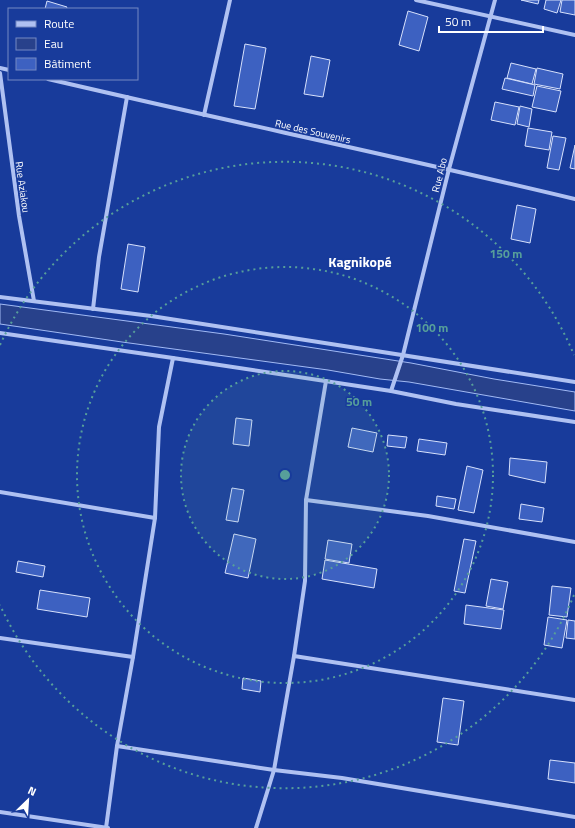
<svg xmlns="http://www.w3.org/2000/svg" width="575" height="828" font-family="'Titillium Web',sans-serif">
	<style>
		.water { fill: #28418b; stroke: #a2baf4 }
		.building { fill: #3d61c1; stroke: #d7e1fc }
		.lines { fill: none; stroke-linecap: round; stroke-linejoin: round }
		.minor { stroke: #afc1f2; stroke-width: 4 }
		.ring { fill: none; stroke: #579f9a; stroke-width: 2; stroke-dasharray: 2 4 }
		.labels { text-anchor: middle; stroke-width: 3; stroke-linejoin: round; paint-order: stroke }
		.street-label { font-size: 10px; fill: #fff; stroke: #183b9b }
		.district-label { font-size: 14px; font-weight: bold; fill: #fff; stroke: #183b9b }
		.centre { fill: #579f9a; stroke: #183b9b; stroke-width: 2 }
		.ring-label { font-size: 12px; text-anchor: middle; font-weight: bold; fill: #579f9a; stroke: #183b9b; stroke-width: 3; stroke-linejoin: round; paint-order: stroke }
	</style>
	<rect width="100%" height="100%" fill="#183b9b"/>
	<path class="water" d="M0,304L224,334L411,363L494,379L575,392V411L409,382L380,379L328,370L122,342L0,324Z"/>
	<g class="building">
		<path d="M521,0H539L538,4Z"/>
		<path d="M546,0H561L557,13L544,9Z"/>
		<path d="M562,0H575V15L560,12Z"/>
		<path d="M47,1L67,7L66,9H45Z"/>
		<path d="M408,11L428,17L419,51L399,45Z"/>
		<path d="M245,44L266,48L255,109L234,106Z"/>
		<path d="M311,56L330,60L323,97L304,94Z"/>
		<path d="M511,63L536,69L532,84L507,78Z"/>
		<path d="M537,68L563,74L560,89L534,84Z"/>
		<path d="M505,78L535,85L533,96L502,89Z"/>
		<path d="M537,86L561,91L556,112L532,107Z"/>
		<path d="M495,102L519,107L515,125L491,120Z"/>
		<path d="M520,106L532,109L529,127L517,124Z"/>
		<path d="M528,128L552,132L549,150L525,146Z"/>
		<path d="M553,136L566,138L559,170L547,168Z"/>
		<path d="M575,145V169L570,168Z"/>
		<path d="M517,205L536,209L530,243L511,239Z"/>
		<path d="M128,244L145,247L138,292L121,289Z"/>
		<path d="M236,418L252,420L249,446L233,444Z"/>
		<path d="M352,428L377,433L373,452L348,447Z"/>
		<path d="M388,435L407,437L405,448L387,446Z"/>
		<path d="M419,439L447,443L445,455L417,451Z"/>
		<path d="M510,458L547,462L545,483L509,475Z"/>
		<path d="M467,466L483,470L474,513L458,510Z"/>
		<path d="M232,488L244,490L238,522L226,520Z"/>
		<path d="M437,496L456,499L454,509L436,506Z"/>
		<path d="M521,504L544,508L542,522L519,519Z"/>
		<path d="M234,534L256,539L248,578L225,573Z"/>
		<path d="M464,539L476,541L465,593L454,591Z"/>
		<path d="M328,540L352,544L349,563L325,559Z"/>
		<path d="M325,560L377,569L374,588L322,579Z"/>
		<path d="M18,561L45,566L43,577L16,572Z"/>
		<path d="M491,579L508,582L503,609L486,606Z"/>
		<path d="M552,586L571,588L567,617L549,615Z"/>
		<path d="M40,590L90,598L87,617L37,609Z"/>
		<path d="M466,605L504,610L501,629L464,624Z"/>
		<path d="M548,617L567,620L562,648L544,645Z"/>
		<path d="M568,620L575,621V639L566,638Z"/>
		<path d="M243,678L261,681L260,692L242,689Z"/>
		<path d="M443,698L464,701L458,745L437,742Z"/>
		<path d="M550,760L575,763V783L548,779Z"/>
	</g>
	<g class="lines">
		<g class="minor">
			<path d="M416,0L575,35"/>
			<path d="M0,68L9,70"/>
			<path d="M0,73L19,216L34,301"/>
			<path d="M48,79C223,120 400,157 575,199"/>
			<path d="M204,115L230,0"/>
			<path d="M0,297L151,316L575,382"/>
			<path d="M93,309L99,257L127,97"/>
			<path d="M0,333L173,358"/>
			<path d="M391,391L403,355L449,169L495,0"/>
			<path d="M0,492L155,518"/>
			<path d="M306,500L428,516L575,542"/>
			<path d="M0,638L133,657"/>
			<path d="M294,656L575,700"/>
			<path d="M117,746L274,770L342,778L575,817"/>
			<path d="M0,812L108,828"/>
			<path d="M106,828L117,746L133,657L155,518L159,427L173,358L391,391L456,404L575,422"/>
			<path d="M256,828L274,770L294,656L305,581L306,500L326,381"/>
		</g>
	</g>
	<circle cx="285" cy="475" r="104" fill="#579f9a" fill-opacity=".12"/>
	<g class="ring">
		<circle cx="285" cy="475" r="104"/>
		<circle cx="285" cy="475" r="208"/>
		<path d="M574 595A313 313 0 0 1 0 605M0 345A313 313 0 0 1 574 355"/>
	</g>
	<g class="labels">
		<g class="street-label">
			<text transform="translate(313 131) rotate(13)" y="4">Rue des Souvenirs</text>
			<text transform="translate(439 175) rotate(-76)" y="4">Rue Abo</text>
			<text transform="translate(23 187) rotate(82)" y="4">Rue Aziakou</text>
		</g>
		<g class="district-label">
			<text x="360" y="267">Kagnikopé</text>
		</g>
	</g>
	<circle cx="285" cy="475" r="6" class="centre"/>
	<g class="ring-label">
		<text x="506" y="258">150 m</text>
		<text x="432" y="332">100 m</text>
		<text x="359" y="406">50 m</text>
	</g>
	<rect x="8" y="8" width="130" height="72" fill="#183b9b" stroke="#7489c3"/>
	<rect x="16" y="21" width="20" height="6" fill="#afc1f2" stroke="#7489c3"/>
	<text x="44" y="28" font-size="12" fill="#ffffff">Route</text>
	<rect x="16" y="38" width="20" height="12" fill="#28418b" stroke="#7489c3"/>
	<text x="44" y="48" font-size="12" fill="#ffffff">Eau</text>
	<rect x="16" y="58" width="20" height="12" fill="#3d61c1" stroke="#7489c3"/>
	<text x="44" y="68" font-size="12" fill="#ffffff">Bâtiment</text>
	<g transform="translate(28 800) rotate(25)" stroke="#183b9b" stroke-width="3" paint-order="stroke">
	<path d="M0-3L7 15L0 10L-7 15Z" fill="#ffffff"/>
	<text y="-6" font-size="11" font-weight="bold" text-anchor="middle" fill="#ffffff">N</text>
	</g>
	<path d="M439 26v6h104v-6" fill="none" stroke="#ffffff" stroke-width="2"/>
	<text x="445" y="26" font-size="12" fill="#ffffff" stroke="#183b9b" stroke-width="3" paint-order="stroke">50 m</text>
</svg>
